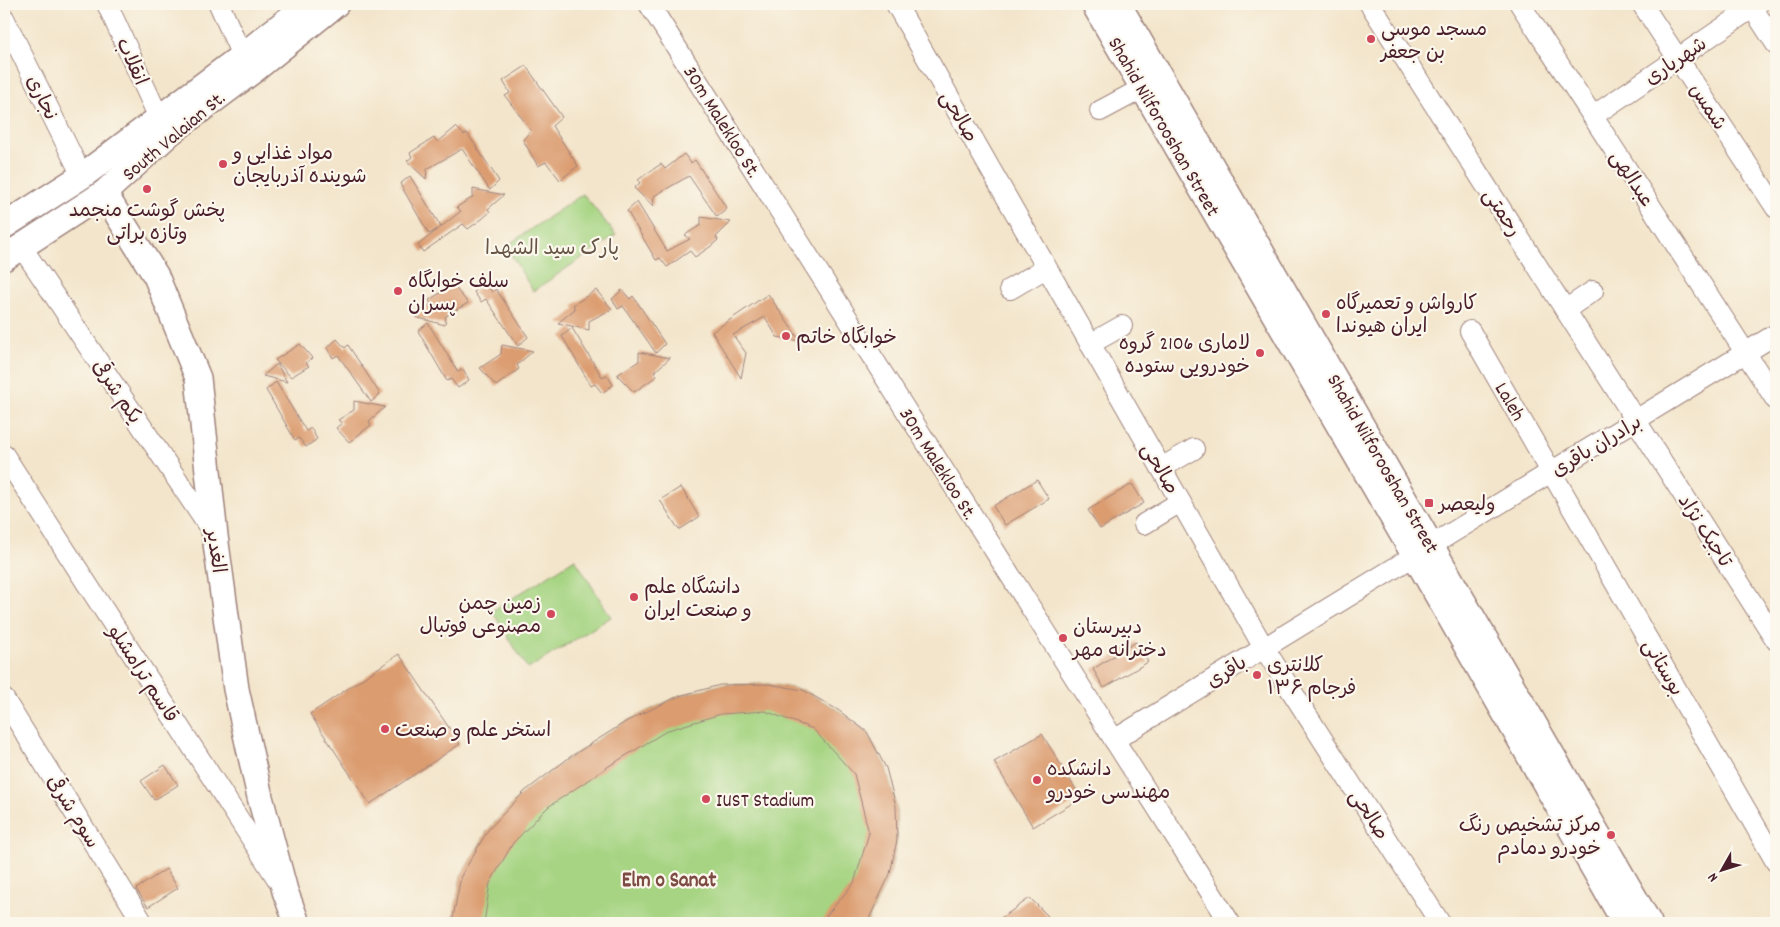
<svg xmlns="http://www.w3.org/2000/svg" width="1780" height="927" font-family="Dekko,'Playpen Sans Arabic',sans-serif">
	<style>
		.green { fill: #a6d482; stroke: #787a56 }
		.building { fill: #db9c70 }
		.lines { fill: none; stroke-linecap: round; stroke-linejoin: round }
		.minor-casing { stroke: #9e827b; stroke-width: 22 }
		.major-casing { stroke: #9e827b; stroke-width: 28 }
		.minor { stroke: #fff; stroke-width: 20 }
		.major { stroke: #fff; stroke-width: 25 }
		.poi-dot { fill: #d1495b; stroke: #fbf7ec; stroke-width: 2 }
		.labels { text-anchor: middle; stroke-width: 4.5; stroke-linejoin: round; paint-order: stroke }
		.poi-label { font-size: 20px; fill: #4a1f2b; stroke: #fbf7ec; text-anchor: start }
		.street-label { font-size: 20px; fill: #4a1f2b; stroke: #fbf7ec }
		.park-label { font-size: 20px; fill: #665545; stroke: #fbf7ec }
		.neighbourhood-label { font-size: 21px; font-weight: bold; fill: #7d4b43; stroke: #fbf7ec }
	</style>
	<rect width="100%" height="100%" fill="#fbf7ec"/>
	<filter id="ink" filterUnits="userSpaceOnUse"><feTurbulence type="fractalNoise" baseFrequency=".02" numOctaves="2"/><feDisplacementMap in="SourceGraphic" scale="10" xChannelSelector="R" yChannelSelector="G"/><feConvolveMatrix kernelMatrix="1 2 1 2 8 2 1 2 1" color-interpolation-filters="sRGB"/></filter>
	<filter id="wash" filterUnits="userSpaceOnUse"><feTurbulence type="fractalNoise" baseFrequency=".0096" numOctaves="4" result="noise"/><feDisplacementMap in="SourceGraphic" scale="20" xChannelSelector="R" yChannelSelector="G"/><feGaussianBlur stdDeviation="1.12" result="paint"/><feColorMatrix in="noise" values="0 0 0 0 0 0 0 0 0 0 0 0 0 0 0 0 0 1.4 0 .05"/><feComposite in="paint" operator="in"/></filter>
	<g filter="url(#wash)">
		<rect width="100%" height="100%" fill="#f3e5cb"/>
		<g class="green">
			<path d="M583,194L616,235L533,291L506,246Z"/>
			<path d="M575,559L611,617L528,669L492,611Z"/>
			<path d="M769,684L803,690L838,710L867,732L886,768L896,806L897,840L890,874L867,923H453L461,876L488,830L524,792L570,757L627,721L679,696L720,685Z"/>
		</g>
		<g id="blocks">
			<g class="building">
				<path d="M526,66L562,117L552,126L578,166L560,180L546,162L538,166L523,140L531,130L505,96L510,93L503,81Z"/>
				<path d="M456,127L464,135L467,133L499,181L490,190L462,149L427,169L426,179L407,161L412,157L410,153L419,147L434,138L438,142Z"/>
				<path d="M684,154L691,163L695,160L727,209L717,217L689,176L654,196L653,206L634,188L640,183L638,180L646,174L661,164L665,169Z"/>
				<path d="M410,176L441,227L429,234L400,184Z"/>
				<path d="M473,189L504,195L488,209L490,212L482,219L468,229L463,224L423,252L418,245L461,211L457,207L473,197Z"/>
				<path d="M637,202L667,251L690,239L685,235L701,225V217L731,222L716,237L718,240L710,247L695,257L690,251L667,267L660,258L656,260L627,211Z"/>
				<path d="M485,283L492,292L496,289L528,337L518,346L486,299L481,302L474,292Z"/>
				<path d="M453,285L468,303L446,316L445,325L415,317L431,304L429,300Z"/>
				<path d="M596,290L612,309L589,321V330L558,323L575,309L573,305Z"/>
				<path d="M622,290L630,299L633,296L665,344L656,353L623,306L618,309L612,299Z"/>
				<path d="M768,294L800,341L777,337L765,317L733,335L746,353L741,378L712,332Z"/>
				<path d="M428,323L458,372L463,369L469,380L458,388L451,379L447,381L418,331Z"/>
				<path d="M572,328L602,377L607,375L613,385L602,393L595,384L591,386L562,336Z"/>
				<path d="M337,339L345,348L348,345L380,394L371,402L338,355L333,358L327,348Z"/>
				<path d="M300,344L312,358L306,363L309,366L291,377L275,360Z"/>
				<path d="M502,345L533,351L517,365L519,369L496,386L480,368L501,354Z"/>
				<path d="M639,352L670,358L654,372L657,376L634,392L617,375L639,361Z"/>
				<path d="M277,364L287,382L263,376Z"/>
				<path d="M276,382L306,431L311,428L317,439L306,447L299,438L295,440L266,390Z"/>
				<path d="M354,401L385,407L369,421L371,425L349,442L336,428L342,423L338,420L354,410Z"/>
				<path d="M1037,480L1049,499L1005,525L993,506Z"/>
				<path d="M1132,484L1144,503L1100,529L1088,510Z"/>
				<path d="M681,487L699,517L679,530L660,500Z"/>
				<path d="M1136,642L1148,662L1104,688L1093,669Z"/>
				<path d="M399,654L460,744L370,804L310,714Z"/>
				<path d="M769,684L803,690L838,710L867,732L886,768L896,806L897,840L890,874L867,923H820L854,883L869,833L854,774L813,729L765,711L721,714L668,730L609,766L548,807L513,843L490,883L484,923H452L461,876L488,830L524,792L570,757L627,721L679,696L720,685Z"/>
				<path d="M1042,734L1081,798L1033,827L994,762Z"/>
				<path d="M165,765L178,785L154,800L141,781Z"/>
				<path d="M166,869L178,888L148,907L136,889Z"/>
				<path d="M1030,898L1055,923H994Z"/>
			</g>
		</g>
	</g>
	<g filter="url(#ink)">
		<use href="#blocks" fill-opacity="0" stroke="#9e827b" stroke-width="1"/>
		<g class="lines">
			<g class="minor-casing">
				<g id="minor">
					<path d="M107,4L159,118"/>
					<path d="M219,4L242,56"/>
					<path d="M649,4L1230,923"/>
					<path d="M896,4L1264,648L1440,923"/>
					<path d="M1370,4L1776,640"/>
					<path d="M1520,4L1776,400"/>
					<path d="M1642,4L1776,208"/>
					<path d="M1750,4L1776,44"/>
					<path d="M4,18L82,176"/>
					<path d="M1100,111L1143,88"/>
					<path d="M1593,116L1758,4"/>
					<path d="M21,246L215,536"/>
					<path d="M1010,289L1046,268"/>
					<path d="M1565,310L1593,291"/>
					<path d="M1470,331L1776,862"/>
					<path d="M1090,344L1122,326"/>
					<path d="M4,455L278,880"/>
					<path d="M1161,468L1194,449"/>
					<path d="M1144,524L1180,502"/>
					<path d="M4,699L143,923"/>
					<path d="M1114,740L1776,334"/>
				</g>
			</g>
			<g class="major-casing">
				<g id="major">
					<path d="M1094,4L1415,556L1625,923"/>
					<path d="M1118,4L1649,923"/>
					<path d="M104,193L156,276L198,378L215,536L236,689L260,797L285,891L297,923"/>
					<path d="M4,226L82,176L242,56L308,4"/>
					<path d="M4,258L104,193L171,132L254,70L336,4"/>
				</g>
			</g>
			<use href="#minor" class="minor"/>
			<use href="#major" class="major"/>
		</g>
	</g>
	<g class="poi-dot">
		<circle cx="1371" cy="39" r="5"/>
		<circle cx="223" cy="164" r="5"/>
		<circle cx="147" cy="189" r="5"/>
		<circle cx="398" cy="291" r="5"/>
		<circle cx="1326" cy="314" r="5"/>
		<circle cx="786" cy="336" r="5"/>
		<circle cx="1260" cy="353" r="5"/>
		<rect x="1424" y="498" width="10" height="10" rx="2.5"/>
		<circle cx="634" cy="597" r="5"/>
		<circle cx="551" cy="614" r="5"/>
		<circle cx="1063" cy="638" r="5"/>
		<circle cx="1257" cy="675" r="5"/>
		<circle cx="385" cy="729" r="5"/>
		<circle cx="1037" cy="780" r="5"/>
		<circle cx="706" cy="799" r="5"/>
		<circle cx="1611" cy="835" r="5"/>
	</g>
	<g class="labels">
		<g class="poi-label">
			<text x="1381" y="35">مسجد موسی<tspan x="1381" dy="23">بن جعفر</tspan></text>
			<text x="233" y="159">مواد غذایی و<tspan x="233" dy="23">شوینده آذربایجان</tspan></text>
			<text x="147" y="216" text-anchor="middle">پخش گوشت منجمد<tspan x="147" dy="23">وتازه براتی</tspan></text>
			<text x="408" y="287">سلف خوابگاه<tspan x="408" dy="23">پسران</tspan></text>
			<text x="1336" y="309">کارواش و تعمیرگاه<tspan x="1336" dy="23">ایران هیوندا</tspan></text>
			<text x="796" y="343">خوابگاه خاتم</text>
			<text x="1250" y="349" text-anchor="end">لاماری 2106 گروه<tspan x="1250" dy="23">خودرویی ستوده</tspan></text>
			<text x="1439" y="510">ولیعصر</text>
			<text x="644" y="593">دانشگاه علم<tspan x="644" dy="23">و صنعت ایران</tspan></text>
			<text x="541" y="609" text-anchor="end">زمین چمن<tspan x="541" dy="23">مصنوعی فوتبال</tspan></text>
			<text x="1073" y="633">دبیرستان<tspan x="1073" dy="23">دخترانه مهر</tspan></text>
			<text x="1267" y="671">کلانتری<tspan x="1267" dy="23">۱۳۶ فرجام</tspan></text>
			<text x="395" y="736">استخر علم و صنعت</text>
			<text x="1047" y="775">دانشکده<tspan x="1047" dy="23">مهندسی خودرو</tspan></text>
			<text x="716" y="806">IUST Stadium</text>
			<text x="1601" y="831" text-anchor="end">مرکز تشخیص رنگ<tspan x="1601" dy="23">خودرو دمادم</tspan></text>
		</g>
		<g class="street-label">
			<text transform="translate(1675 60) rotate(-34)" y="7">شهریاری</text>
			<text transform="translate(133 61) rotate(66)" y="7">انقلاب</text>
			<text transform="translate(43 97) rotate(64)" y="7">نجاری</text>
			<text transform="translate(1709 106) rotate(57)" y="7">شمس</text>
			<text transform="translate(960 116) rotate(60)" y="7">صالحی</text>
			<text transform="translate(723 121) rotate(58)" y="7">30m Malekloo St.</text>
			<text transform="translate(1165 126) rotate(60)" y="7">Shahid Nilforooshan Street</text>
			<text transform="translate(173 135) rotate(-40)" y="7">South Valaian St.</text>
			<text transform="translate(1633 178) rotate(57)" y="7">عبدالهی</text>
			<text transform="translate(1503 212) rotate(57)" y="7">رحمتی</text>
			<text transform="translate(118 391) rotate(56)" y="7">یکم شرقی</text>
			<text transform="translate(1511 401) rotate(60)" y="7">Laleh</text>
			<text transform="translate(1596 445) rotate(-31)" y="7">برادران باقری</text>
			<text transform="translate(939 463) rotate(58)" y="7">30m Malekloo St.</text>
			<text transform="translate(1384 463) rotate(60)" y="7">Shahid Nilforooshan Street</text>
			<text transform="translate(1161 468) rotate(60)" y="7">صالحی</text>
			<text transform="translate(1706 530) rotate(57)" y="7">تاجیک نژاد</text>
			<text transform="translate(217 551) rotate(82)" y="7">الغدیر</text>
			<text transform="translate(1664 667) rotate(60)" y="7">بوستانی</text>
			<text transform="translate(1226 671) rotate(-32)" y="7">باقری</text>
			<text transform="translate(144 673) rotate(57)" y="7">قاسم ترامشلو</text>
			<text transform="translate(74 811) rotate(58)" y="7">سوم شرقی</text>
			<text transform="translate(1370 814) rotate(57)" y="7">صالحی</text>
		</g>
		<g class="park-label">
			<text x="552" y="254">پارک سید الشهدا</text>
		</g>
		<g class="neighbourhood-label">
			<text x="669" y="886">Elm o Sanat</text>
		</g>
	</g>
	<rect width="1780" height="927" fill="none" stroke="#fbf7ec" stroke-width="20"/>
	<g transform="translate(1722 870) rotate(231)" stroke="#fbf7ec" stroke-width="4" paint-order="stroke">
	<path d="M0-4L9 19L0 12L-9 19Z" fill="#4a1f2b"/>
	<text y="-8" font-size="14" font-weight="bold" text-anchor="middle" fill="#4a1f2b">N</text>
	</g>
</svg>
